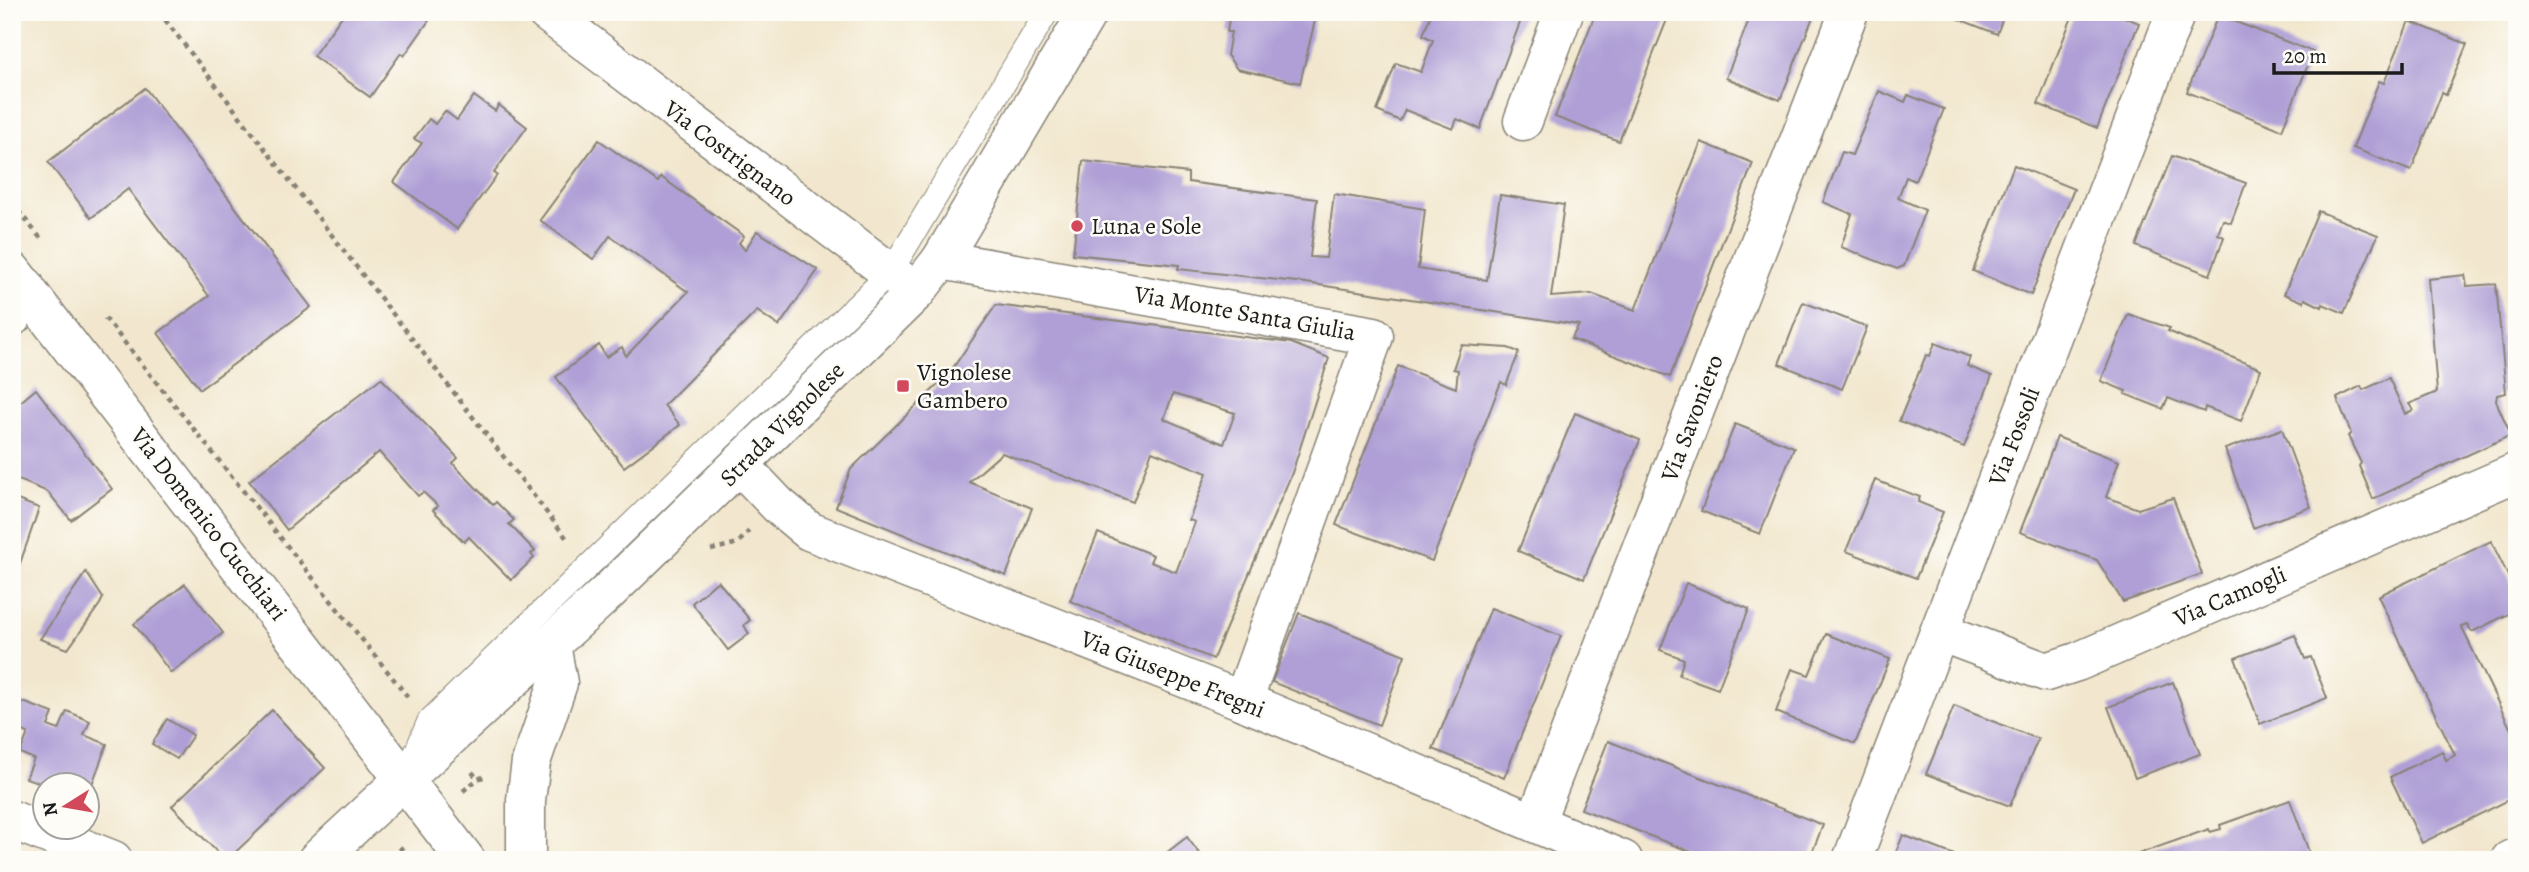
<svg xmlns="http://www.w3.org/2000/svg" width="2529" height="872" font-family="Alegreya,serif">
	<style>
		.building { fill: #af9fd6; fill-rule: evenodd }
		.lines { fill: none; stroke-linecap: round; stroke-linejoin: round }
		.service-casing { stroke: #878275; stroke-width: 25 }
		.minor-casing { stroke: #878275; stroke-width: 41 }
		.tertiary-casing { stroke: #878275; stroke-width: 41 }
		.secondary-casing { stroke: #878275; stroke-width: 41 }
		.path { stroke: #878275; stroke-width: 4.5; stroke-dasharray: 5 5; stroke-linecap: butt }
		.service { stroke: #fff; stroke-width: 23 }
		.minor { stroke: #fff; stroke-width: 38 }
		.tertiary { stroke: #fff; stroke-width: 38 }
		.secondary { stroke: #fff; stroke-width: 38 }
		.poi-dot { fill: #d1495b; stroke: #fdfcf7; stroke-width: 2.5 }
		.labels { text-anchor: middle; stroke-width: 5; stroke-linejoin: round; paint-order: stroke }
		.street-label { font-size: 24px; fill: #1c1c1c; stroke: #fdfcf7 }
		.poi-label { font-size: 24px; fill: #1c1c1c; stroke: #fdfcf7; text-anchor: start }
	</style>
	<rect width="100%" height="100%" fill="#fdfcf7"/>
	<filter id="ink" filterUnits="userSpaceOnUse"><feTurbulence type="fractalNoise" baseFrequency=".0143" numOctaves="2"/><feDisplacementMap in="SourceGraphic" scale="14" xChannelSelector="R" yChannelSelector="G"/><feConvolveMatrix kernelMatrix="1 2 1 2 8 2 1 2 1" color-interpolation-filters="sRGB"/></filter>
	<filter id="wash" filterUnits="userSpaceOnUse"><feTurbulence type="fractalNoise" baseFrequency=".00686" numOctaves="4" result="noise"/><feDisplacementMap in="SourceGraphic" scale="28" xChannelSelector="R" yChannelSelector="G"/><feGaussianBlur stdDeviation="1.57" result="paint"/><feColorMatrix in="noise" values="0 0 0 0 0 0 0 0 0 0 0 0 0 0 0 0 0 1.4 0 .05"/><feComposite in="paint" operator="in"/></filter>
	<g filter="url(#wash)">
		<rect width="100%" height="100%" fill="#f2e7ce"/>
		<g id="blocks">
			<g class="building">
				<path d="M345,12H435L404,56L401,53L370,97L313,56Z"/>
				<path d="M1230,12H1317L1300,83L1237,69L1227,55L1231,32H1227Z"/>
				<path d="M1432,12H1524L1480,129L1457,119L1453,129L1405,110L1400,121L1377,111L1396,63L1421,72L1433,40L1423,35Z"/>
				<path d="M1596,12H1670L1619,141L1555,117Z"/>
				<path d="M1752,12H1815L1780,100L1726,78Z"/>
				<path d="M1941,12H2005L1997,34Z"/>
				<path d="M2074,12H2112L2139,23L2097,128L2038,104Z"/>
				<path d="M2218,15L2313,52L2282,130L2187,92Z"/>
				<path d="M2409,21L2467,44L2446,95L2442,93L2411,171L2353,148L2379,81L2384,83Z"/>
				<path d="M145,88L311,307L200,389L158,333L209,296L128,189L91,218L48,162Z"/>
				<path d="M1879,91L1905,102L1908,95L1944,109L1915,181L1906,177L1898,198L1925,210L1904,266L1897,269L1841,247L1852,214L1823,202L1842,152L1852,155Z"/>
				<path d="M474,96L495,111L499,105L527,127L494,173L497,175L457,229L394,182L422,143L414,139L429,119L435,124L445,111L457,120Z"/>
				<path d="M599,140L658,182L661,177L744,236L739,243L745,250L757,231L818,270L779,326L757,311L674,395L664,405L680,425L624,467L556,377L599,345L606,357L622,347L626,356L688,292L610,236L593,259L540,220Z"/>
				<path d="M1701,142L1753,163L1670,377L1571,339L1579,325L1306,283L1178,269L1179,265L1073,254L1083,161L1188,173V182L1317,199L1310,257L1326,258L1334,194L1425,209L1418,269L1487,280L1500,195L1564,205L1551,297L1591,294L1635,310Z"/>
				<path d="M2172,156L2246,183L2231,223L2223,220L2218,234L2224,237L2210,275L2136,246Z"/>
				<path d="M2014,165L2074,189L2031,295L1973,271Z"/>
				<path d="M2318,211L2378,235L2344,313L2323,304L2322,307L2305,299L2304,302L2284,294Z"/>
				<path d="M2465,275L2467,286L2496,284L2506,393L2497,395L2496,401L2511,435L2373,499L2359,466L2361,463L2348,436L2351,433L2337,398L2361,386L2363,390L2389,378L2405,414L2413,410L2409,404L2437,392L2428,279Z"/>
				<path d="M1803,302L1867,327L1842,389L1779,364Z"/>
				<path d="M996,305L1291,343L1329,358L1292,473L1213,659L1070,601L1098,533L1153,555L1150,562L1176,572L1195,522L1189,520L1207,473L1152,451L1133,502L1002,453L969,482L1032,508L1006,576L836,507L851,469L948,375ZM1173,394L1235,413L1224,444L1164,419Z"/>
				<path d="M2128,314L2170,328L2168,331L2191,341L2261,369L2241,421L2205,407L2204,412L2168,398L2163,409L2125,394L2126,391L2101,381Z"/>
				<path d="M1935,343L1970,357L1967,366L1992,376L1964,447L1899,421L1926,355L1930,356Z"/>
				<path d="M1461,345L1508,348L1519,352L1506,385L1501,382L1432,561L1336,525L1398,366L1456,388L1458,370L1453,369Z"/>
				<path d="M381,378L458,458L453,463L456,467L493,505L496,502L514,520L509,524L535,551L531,554L534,558L511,580L469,537L464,542L433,510L438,506L423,492L418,496L379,452L287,530L249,481Z"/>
				<path d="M36,389L112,489L71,520L48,492L12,477V409Z"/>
				<path d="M1575,413L1640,440L1584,579L1518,551Z"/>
				<path d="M1735,424L1794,447L1760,534L1701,511Z"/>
				<path d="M2282,429L2311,507L2253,528L2225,449Z"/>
				<path d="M2057,437L2119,461L2106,497L2138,509L2173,498L2202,574L2123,602L2097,560L2020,532Z"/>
				<path d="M1875,480L1920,497L1918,502L1943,512L1916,578L1846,551Z"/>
				<path d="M12,498L39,508L13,584H12Z"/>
				<path d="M2491,541L2517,594V610L2472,632L2467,624L2461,626L2517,742V796L2422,843L2390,777L2442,751L2446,760L2455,755L2378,596Z"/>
				<path d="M86,572L103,598L100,604L68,649L40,639Z"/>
				<path d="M718,581L750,620L744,625L749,634L728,650L692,603Z"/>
				<path d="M1686,583L1749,609L1718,689L1679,675L1684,659L1660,650Z"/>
				<path d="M185,584L223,633L171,673L134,624Z"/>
				<path d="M1491,608L1561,636L1504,778L1433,749Z"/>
				<path d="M1299,613L1405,655L1379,725L1272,682Z"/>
				<path d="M1826,634L1890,659L1855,744L1776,712L1792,669L1809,675Z"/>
				<path d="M2295,635L2305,659L2311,657L2327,698L2260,724L2235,658Z"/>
				<path d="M2173,682L2200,754L2135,778L2108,707Z"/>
				<path d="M23,702L53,713L48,726L59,730L67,711L90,721L84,735L107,744L91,787L88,784L46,785L26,778L34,759L20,753L28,733L13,727Z"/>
				<path d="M1954,706L2038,739L2010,806L1926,774Z"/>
				<path d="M272,710L325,768L227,860H225L172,806Z"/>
				<path d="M167,719L193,735L177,759L152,744Z"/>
				<path d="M1608,741L1823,825L1809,860H1712L1581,809Z"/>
				<path d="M2290,800L2312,860H2137L2135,855L2209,829L2210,832L2221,829L2220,825Z"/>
				<path d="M1903,835L1967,860H1893Z"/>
				<path d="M1187,837L1204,860H1157Z"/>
			</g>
		</g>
	</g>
	<g filter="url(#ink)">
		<use href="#blocks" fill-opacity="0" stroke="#878275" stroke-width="2"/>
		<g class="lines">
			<g class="service-casing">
				<path id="service" d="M411,764L429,721L890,273L1047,12"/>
			</g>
			<g class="minor-casing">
				<g id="minor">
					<path d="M546,12L916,292"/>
					<path d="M1523,121L1564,12"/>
					<path d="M941,260L1374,336L1243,701"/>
					<path d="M12,317L25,286"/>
					<path d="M740,465L778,505L809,531L1243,701L1623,860"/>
					<path d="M1940,632L2046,672L2077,662L2517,472"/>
					<path d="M12,820L113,860"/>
					<path d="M1535,823L1849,12"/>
					<path d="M1852,860L2176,12"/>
					<path d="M2510,860L2517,857"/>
				</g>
			</g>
			<g class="tertiary-casing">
				<path id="tertiary" d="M317,860L405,778"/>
			</g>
			<g class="secondary-casing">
				<g id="secondary">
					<path d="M12,271L466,860"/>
					<path d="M405,778L608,592L916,292L941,260L1088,12"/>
					<path d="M526,860V800L531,762L558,683L551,645"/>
				</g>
			</g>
			<g class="path">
				<path d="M159,12L568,540"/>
				<path d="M12,203L42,240"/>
				<path d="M105,318L408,697"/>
				<path d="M711,550L738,543L749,531"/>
				<path d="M472,772L478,779L488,775"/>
				<path d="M463,791L478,779"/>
				<path d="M403,847L399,850L407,860"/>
			</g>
			<use href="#service" class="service"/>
			<use href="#minor" class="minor"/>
			<use href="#tertiary" class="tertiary"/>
			<use href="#secondary" class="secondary"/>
		</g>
	</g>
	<g class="poi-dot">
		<circle cx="1077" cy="226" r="7"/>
		<rect x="896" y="379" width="14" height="14" rx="3.5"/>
	</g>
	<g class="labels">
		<g class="street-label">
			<text transform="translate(730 153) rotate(37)" y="8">Via Costrignano</text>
			<text transform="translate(1245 313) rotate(10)" y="8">Via Monte Santa Giulia</text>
			<text transform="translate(1692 418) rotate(-69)" y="8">Via Savoniero</text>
			<text transform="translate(782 424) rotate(-45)" y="8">Strada Vignolese</text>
			<text transform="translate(2014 436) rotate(-69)" y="8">Via Fossoli</text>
			<text transform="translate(209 524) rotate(52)" y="8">Via Domenico Cucchiari</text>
			<text transform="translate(2230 596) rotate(-23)" y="8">Via Camogli</text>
			<text transform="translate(1173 674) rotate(22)" y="8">Via Giuseppe Fregni</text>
		</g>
		<g class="poi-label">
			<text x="1091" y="234">Luna e Sole</text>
			<text x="917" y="380">Vignolese<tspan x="917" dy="28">Gambero</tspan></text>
		</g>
	</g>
	<rect width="2529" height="872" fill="none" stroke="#fdfcf7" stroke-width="42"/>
	<g transform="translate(66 806) rotate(259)"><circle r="33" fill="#fdfcf7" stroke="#a3a29f" stroke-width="2"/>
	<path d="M0-5L12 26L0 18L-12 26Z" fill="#d1495b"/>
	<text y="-10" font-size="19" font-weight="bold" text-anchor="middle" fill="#1c1c1c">N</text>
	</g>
	<path d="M2274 63v10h128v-10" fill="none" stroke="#1c1c1c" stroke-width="3.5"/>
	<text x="2284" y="63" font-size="21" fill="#1c1c1c" stroke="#fdfcf7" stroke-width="5" paint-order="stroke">20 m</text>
</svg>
